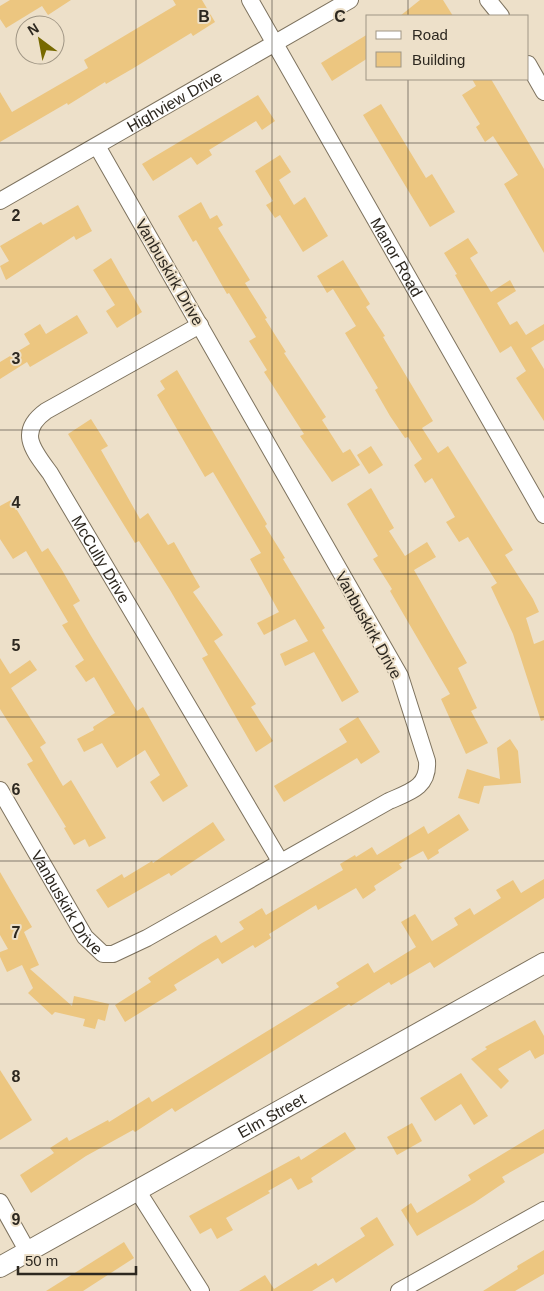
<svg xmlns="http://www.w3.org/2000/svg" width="544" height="1291" font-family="Helvetica,sans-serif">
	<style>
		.building { fill: #ecc680 }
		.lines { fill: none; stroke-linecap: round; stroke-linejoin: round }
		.minor-casing { stroke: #7e735f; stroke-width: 18 }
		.major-casing { stroke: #7e735f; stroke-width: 22 }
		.minor { stroke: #fff; stroke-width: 16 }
		.major { stroke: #fff; stroke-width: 20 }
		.grid { fill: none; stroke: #2d2820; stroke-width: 1; stroke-opacity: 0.55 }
		.labels { text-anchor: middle; stroke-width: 4; stroke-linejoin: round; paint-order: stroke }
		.street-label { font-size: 16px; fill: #2d2820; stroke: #ede0c9 }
		.grid-label { font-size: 16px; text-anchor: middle; font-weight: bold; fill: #2d2820; stroke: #ede0c9; stroke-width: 4; stroke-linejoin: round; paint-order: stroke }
	</style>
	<rect width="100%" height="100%" fill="#ede0c9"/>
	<g class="building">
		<path d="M10,0H71L48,15L42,6L6,28L0,19V6Z"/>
		<path d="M173,0H202L215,22L193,36L191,33L132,69L106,84L105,82L68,105L67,103L0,142V92L12,112L88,68L84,60L176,5Z"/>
		<path d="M420,0H443L453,16H400Z"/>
		<path d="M368,34V58L332,81L321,63Z"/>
		<path d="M472,79H491L544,169V253L504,184L518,175L493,136L485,142L476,127L480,124L462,95L476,86Z"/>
		<path d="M258,95L275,121L262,130L256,121L209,150L212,155L197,165L191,157L153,181L142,164Z"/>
		<path d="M381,104L426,178L432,174L455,212L430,227L363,115Z"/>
		<path d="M280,155L291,172L279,180L294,205L305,197L328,236L303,252L280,215L275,218L266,205L273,201L255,171Z"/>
		<path d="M201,202L210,219L217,215L223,225L218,228L250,280L245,283L267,318L265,319L286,352L284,353L326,417L322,420L343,453L350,449L360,465L332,482L300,436L304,434L264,372L267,370L249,341L256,337L229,293L227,294L196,240L193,242L178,216Z"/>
		<path d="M78,205L92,231L76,240L74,236L6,280L0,266L9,261L0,246L41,222L43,225Z"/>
		<path d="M468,238L478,253L470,258L491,292L510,280L516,291L497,303L510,325L517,321L526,335L544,324V340L531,348L544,369V421L516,378L526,371L511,346L500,353L455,275L457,274L444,253Z"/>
		<path d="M111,258L142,312L117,328L106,311L115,305L93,270Z"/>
		<path d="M343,260L370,304L366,307L385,336L383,337L433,421L422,428L438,453L448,446L513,550L505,555L533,599L539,612L526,618L534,644L544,640V720L541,721L513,634L491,587L497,583L468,537L459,542L446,522L455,517L432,478L425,483L414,465L422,459L408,437L405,438L390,416L375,390L378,388L345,333L356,326L333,289L327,293L317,276Z"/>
		<path d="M77,315L88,333L30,367L27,362L0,379V362L30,344L24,334L40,324L46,334Z"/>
		<path d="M177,370L267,524L265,526L285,558L283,559L325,628L322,630L359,692L342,702L314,652L285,666L280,654L308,641L295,619L264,635L257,623L279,612L250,559L261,553L213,472L205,477L157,395L165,389L160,381Z"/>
		<path d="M91,419L108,446L101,450L140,519L148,513L168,545L174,542L200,587L193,592L223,635L214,641L256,704L251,707L273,741L256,752L202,658L208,655L170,590L139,541L135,543L68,434Z"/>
		<path d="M371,446L383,465L369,474L357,455Z"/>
		<path d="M371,488L394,528L389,531L405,556L427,542L436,557L414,570L467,663L458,668L477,708L471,711L488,743L466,754L441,699L450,694L390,591L392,589L373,559L378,556L347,504Z"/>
		<path d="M11,500L42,552L48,548L62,570L80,601L73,605L91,636L137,711L143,707L188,786L163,802L150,782L160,775L145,750L117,768L102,743L84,752L77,739L94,730L93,727L115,713L94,677L86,682L75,666L84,660L62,625L68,622L26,551L13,559L0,539V506Z"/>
		<path d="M0,658L10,674L30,660L37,670L11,688L46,743L40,747L63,786L71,780L106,838L89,847L85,839L74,845L64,828L66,827L27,764L33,761L0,709Z"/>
		<path d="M358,717L380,752L361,764L357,758L284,802L274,786L347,742L339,729Z"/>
		<path d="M510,739L518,751L521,783L484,786L479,804L458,798L467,769L500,779L497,748Z"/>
		<path d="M459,814L469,830L438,850L439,853L428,860L423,851L399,864L402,868L374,886L376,890L363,899L356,888L318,910L316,905L269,934L271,938L255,948L253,945L222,964L218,958L174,985L177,990L125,1022L115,1005L151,982L148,978L202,943L216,935L221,943L244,929L239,922L262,908L266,915L343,870L340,864L355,855L356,857L372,847L377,855L424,826L428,834Z"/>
		<path d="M213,822L225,840L171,876L169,873L108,908L96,890L122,874L124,878L152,861L153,863Z"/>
		<path d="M0,872L32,927L24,932L39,965L30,969L72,1006L74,996L109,1004L105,1021L98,1019L95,1029L83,1026L85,1019L55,1012L52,1015L28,993L33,988L22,965L7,972L0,957V952L8,949L0,935Z"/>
		<path d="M544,879V898L434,968L430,962L391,985L389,982L351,1006L349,1004L175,1112L172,1108L135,1132L133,1130L86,1156L31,1193L20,1175L54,1153L50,1148L67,1137L69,1141L108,1120L109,1122L149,1097L152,1102L339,987L336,983L368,963L374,973L416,947L401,922L415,914L432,941L458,925L454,918L470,908L474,915L501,898L496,890L513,880L521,893Z"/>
		<path d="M535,1020L544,1036V1054L535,1059L530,1050L498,1069L509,1081L501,1089L471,1059L487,1049L485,1047Z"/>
		<path d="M0,1070L32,1120L0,1140Z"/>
		<path d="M461,1073L488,1116L474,1125L461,1104L435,1121L420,1098Z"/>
		<path d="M412,1123L422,1141L397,1155L387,1137Z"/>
		<path d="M544,1129V1153L502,1177L505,1182L474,1203L417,1236L401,1210L411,1203L417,1213L471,1180L468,1175Z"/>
		<path d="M345,1132L356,1149L311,1178L313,1182L298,1190L291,1178L268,1191L270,1193L226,1218L233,1230L217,1239L211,1228L200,1234L189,1216L299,1156L301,1160Z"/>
		<path d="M377,1217L394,1245L336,1283L333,1278L312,1291H239L265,1275L274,1289L316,1263L318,1266L365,1236L360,1228Z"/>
		<path d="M124,1242L134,1258L83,1291H46Z"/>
		<path d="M544,1250V1274L515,1291H483L518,1269L517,1266Z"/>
	</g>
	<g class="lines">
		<g class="minor-casing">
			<g id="minor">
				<path id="s1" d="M250,0L544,515"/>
				<path d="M488,0L501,16"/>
				<path d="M528,64L544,92"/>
				<path id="s2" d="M0,201L350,0"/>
				<path id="s3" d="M200,325L46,411C17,432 33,450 50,473L280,861"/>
				<path id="s4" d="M0,790L85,937L103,954H113L147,938L389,801C410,792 429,787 427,761L400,676L97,146"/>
				<path d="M137,1190L201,1291"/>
				<path d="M0,1202L28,1252"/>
				<path d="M399,1291L544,1210"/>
			</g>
		</g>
		<g class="major-casing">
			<g id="major">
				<path id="s5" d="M0,1267L544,963"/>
			</g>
		</g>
		<use href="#minor" class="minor"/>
		<use href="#major" class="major"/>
	</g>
	<path class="grid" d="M136,0V1291M272,0V1291M408,0V16M408,79V1291M0,143H544M0,287H544M0,430H544M0,574H544M0,717H544M0,861H544M0,1004H544M0,1148H544"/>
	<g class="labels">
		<g class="street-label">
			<text dy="6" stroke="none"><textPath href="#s2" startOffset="201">Highview Drive</textPath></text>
			<text dy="6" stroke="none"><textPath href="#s1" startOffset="296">Manor Road</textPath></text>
			<text transform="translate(170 272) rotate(60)" y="6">Vanbuskirk Drive</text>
			<text dy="6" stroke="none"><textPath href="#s3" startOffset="350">McCully Drive</textPath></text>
			<text transform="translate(369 625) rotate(61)" y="6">Vanbuskirk Drive</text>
			<text dy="6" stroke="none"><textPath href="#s4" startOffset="131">Vanbuskirk Drive</textPath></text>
			<text dy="6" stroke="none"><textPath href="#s5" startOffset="311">Elm Street</textPath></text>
		</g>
	</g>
	<g class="grid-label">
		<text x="204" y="22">B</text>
		<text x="340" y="22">C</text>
		<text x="16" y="221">2</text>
		<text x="16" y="364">3</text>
		<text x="16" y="508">4</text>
		<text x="16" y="651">5</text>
		<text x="16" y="795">6</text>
		<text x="16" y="938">7</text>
		<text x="16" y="1082">8</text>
		<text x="16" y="1225">9</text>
	</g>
	<rect x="366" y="15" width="162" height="65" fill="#ede0c9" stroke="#a09685"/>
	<rect x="376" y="31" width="25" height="8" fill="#ffffff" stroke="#a09685"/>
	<text x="412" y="40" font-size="15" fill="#2d2820">Road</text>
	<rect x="376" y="52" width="25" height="15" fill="#ecc680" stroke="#a09685"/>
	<text x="412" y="65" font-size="15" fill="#2d2820">Building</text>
	<g transform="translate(40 40) rotate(328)"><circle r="24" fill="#ede0c9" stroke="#a09685"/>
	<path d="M0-4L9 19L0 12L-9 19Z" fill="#776900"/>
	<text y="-8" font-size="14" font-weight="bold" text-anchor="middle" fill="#2d2820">N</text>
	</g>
	<path d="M18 1266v8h118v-8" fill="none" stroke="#2d2820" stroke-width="2.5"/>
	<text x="25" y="1266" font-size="15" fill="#2d2820" stroke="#ede0c9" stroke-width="4" paint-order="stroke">50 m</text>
</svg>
